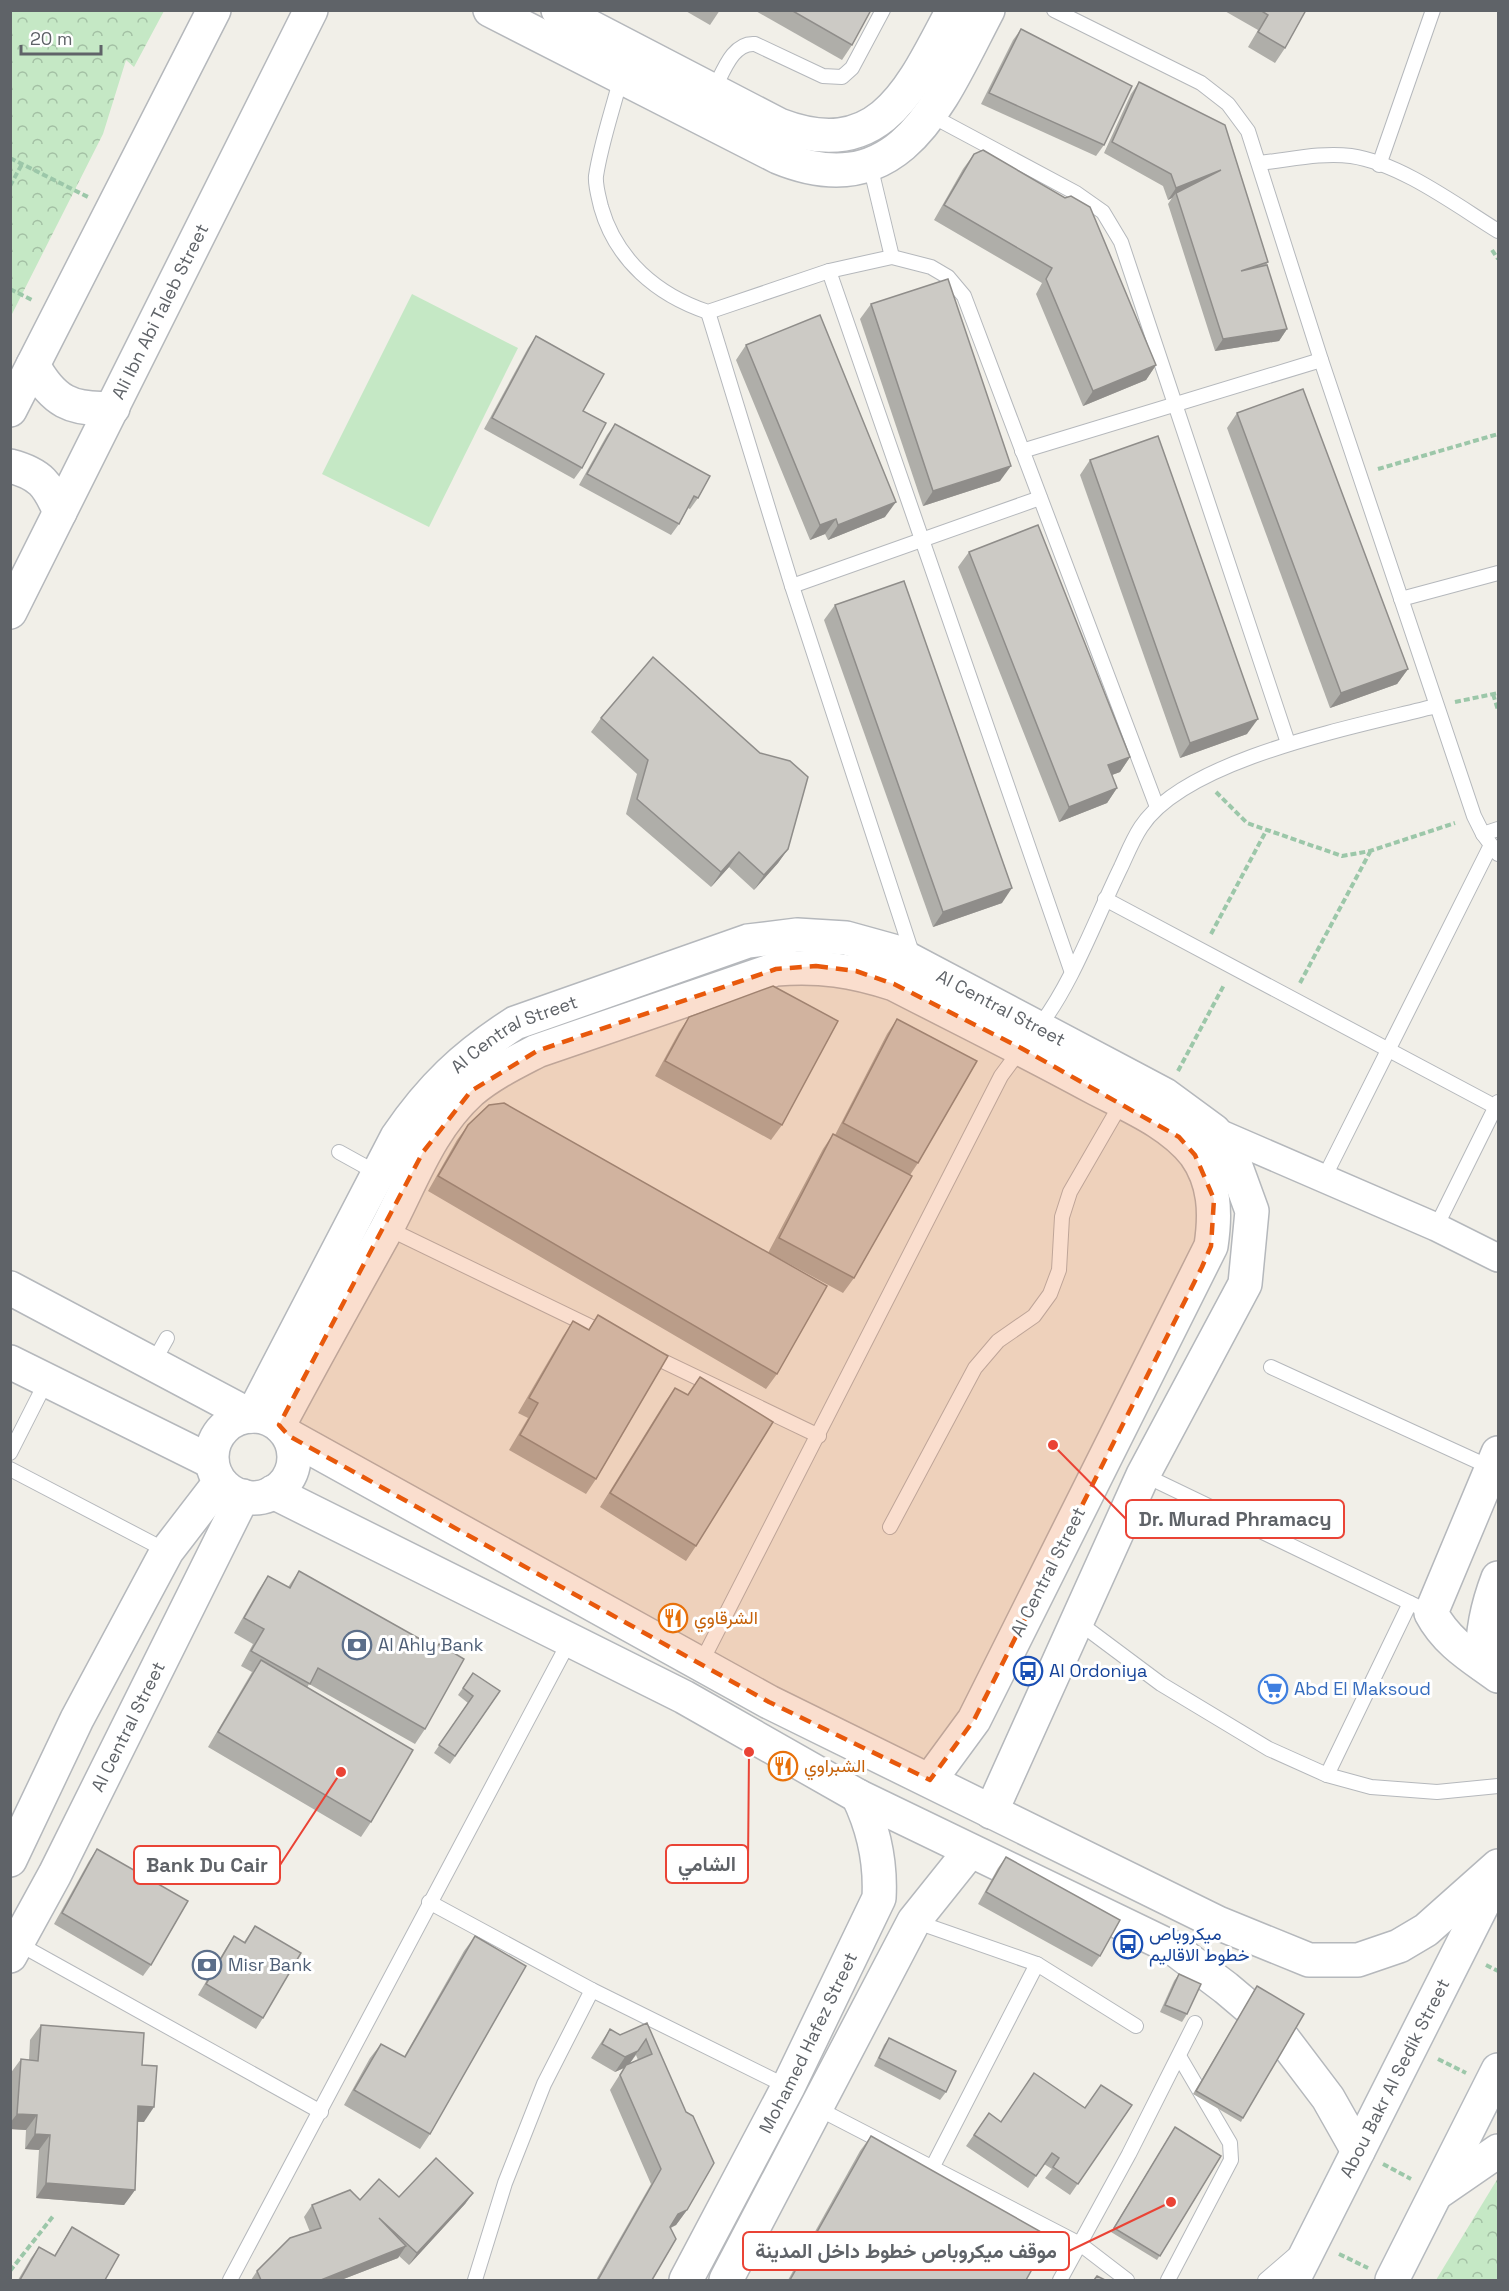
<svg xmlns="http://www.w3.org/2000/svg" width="1509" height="2291" font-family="'Space Grotesk',Vazirmatn,sans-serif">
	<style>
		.park { fill: url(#park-crowns) }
		.garden { fill: #c5e8c5 }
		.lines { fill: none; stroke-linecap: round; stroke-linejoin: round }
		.service-casing { stroke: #b5b8bc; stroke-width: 16 }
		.minor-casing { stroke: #b5b8bc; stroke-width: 30 }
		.tertiary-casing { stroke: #b5b8bc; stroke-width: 36 }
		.secondary-casing { stroke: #b6babf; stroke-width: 36 }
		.path { stroke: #9cc7a9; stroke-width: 4; stroke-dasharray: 6 3; stroke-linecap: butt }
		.service { stroke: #fff; stroke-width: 14 }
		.minor { stroke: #fff; stroke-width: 27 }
		.tertiary { stroke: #fff; stroke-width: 33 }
		.secondary { stroke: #fff; stroke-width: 33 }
		.wall { fill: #afaea9; fill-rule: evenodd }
		.shaded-wall { fill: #8f8d8a }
		.building { fill: #cccac5; stroke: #8f8d8a; stroke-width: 1.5 }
		.marked { fill: #e8590c; fill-opacity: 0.2; stroke: #e8590c; stroke-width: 4.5; stroke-dasharray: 12 8; stroke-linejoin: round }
		.labels { text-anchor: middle; stroke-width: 6; stroke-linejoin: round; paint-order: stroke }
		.street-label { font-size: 18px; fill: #5f6368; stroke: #fff }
		.food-label { font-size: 18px; fill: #c56008; stroke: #fff; text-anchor: start }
		.service-label { font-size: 18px; fill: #4e5e75; stroke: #fff; text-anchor: start }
		.transit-label { font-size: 18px; fill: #164399; stroke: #fff; text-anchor: start }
		.shop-label { font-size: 18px; fill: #366cbe; stroke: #fff; text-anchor: start }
		.leader { fill: none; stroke: #ea4335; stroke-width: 2 }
		.callout-dot { fill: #ea4335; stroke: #fff; stroke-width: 2 }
		.callout { fill: #fff; stroke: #ea4335; stroke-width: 2 }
		.callout-label { font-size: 20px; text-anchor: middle; font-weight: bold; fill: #5f6368 }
	</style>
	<defs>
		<pattern id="park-crowns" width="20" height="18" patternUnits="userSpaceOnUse" patternTransform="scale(1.5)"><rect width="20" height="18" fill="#c5e8c5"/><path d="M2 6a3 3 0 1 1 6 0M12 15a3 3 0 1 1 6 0" fill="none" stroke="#a3c0a4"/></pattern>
	</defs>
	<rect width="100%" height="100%" fill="#f1efe8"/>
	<g class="park">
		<path d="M11,10L164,11L134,67L126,60L103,134L11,316Z"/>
		<path d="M1498,2178V2280H1436Z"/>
	</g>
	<path class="garden" d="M412,294L518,348L429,527L322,474Z"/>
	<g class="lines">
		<g class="service-casing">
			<g id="service">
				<path d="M1054,10L1201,83L1228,104L1248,131L1321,360L1474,816L1483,834L1498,854"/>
				<path d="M621,77C613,109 601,143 596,176C595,185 599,198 601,207C616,260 657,295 708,312L829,271L892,257L931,267L948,277L964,296L1157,807"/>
				<path d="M713,91C723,73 732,42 755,44L823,76L842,77L852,68L883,10"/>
				<path d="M932,116L1076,193L1103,212L1121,242L1288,743"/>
				<path d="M1259,163C1289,160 1321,152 1351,156C1400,163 1456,205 1498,231"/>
				<path d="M870,165L892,257"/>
				<path d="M1379,165L1433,10"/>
				<path d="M829,271L1071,970"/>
				<path d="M708,312L792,586L913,956"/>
				<path d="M1022,451L1321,360"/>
				<path d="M792,586L1040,498"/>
				<path d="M1401,599L1498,573"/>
				<path d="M1483,834L1498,829"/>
				<path d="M1105,899L1496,1107"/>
				<path d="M1037,1029C1071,987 1096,918 1121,867C1127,854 1133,839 1141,827C1186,758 1359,726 1436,706"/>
				<path d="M339,1152L377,1173"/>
				<path d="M1324,1178L1491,845"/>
				<path d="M1436,1227L1498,1102"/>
				<path d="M387,1228L606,1334"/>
				<path d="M648,1354L819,1436"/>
				<path d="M153,1363L167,1338"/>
				<path d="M1271,1367L1494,1469"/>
				<path d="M10,1453L47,1380"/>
				<path d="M10,1469L167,1551"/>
				<path d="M1144,1475L1431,1613"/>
				<path d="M890,1527L975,1368L998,1341L1034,1316L1050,1294L1059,1270L1062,1217L1070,1192L1122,1102"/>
				<path d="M1078,1622L1161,1684L1269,1749L1327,1775L1371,1787L1437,1792L1498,1786"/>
				<path d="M701,1663L1001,1076L1021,1049"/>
				<path d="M1327,1775L1410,1603"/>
				<path d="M429,1902L592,1990L788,2087"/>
				<path d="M914,1921L1037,1964"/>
				<path d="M19,1944L321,2112"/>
				<path d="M815,2107L1080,2244L1127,2280"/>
				<path d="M933,2166L1037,1964L1136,2026"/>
				<path d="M230,2280L570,1640"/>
				<path d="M475,2280L505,2183L544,2084L592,1990"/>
				<path d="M1060,2280L1129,2154L1195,2023"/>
				<path d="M1168,2280L1231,2160L1230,2143L1179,2056"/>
				<path d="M1265,2280L1294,2255"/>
			</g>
		</g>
		<g class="minor-casing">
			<path id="minor" d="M1214,1131L1436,1227L1498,1258"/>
		</g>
		<g class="tertiary-casing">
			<g id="tertiary">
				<path d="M490,10L778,157C902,208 941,99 988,10"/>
				<path d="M558,10L779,125C881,164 912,87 953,10"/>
				<path d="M33,365C53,401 71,411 113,408"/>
				<path d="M10,410L214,10"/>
				<path d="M10,466C41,474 48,485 60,512"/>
				<path id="s1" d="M10,612L311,10"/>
				<path d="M10,1288L251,1416"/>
				<path d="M10,1362L212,1462"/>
				<circle cx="253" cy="1457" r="41"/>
				<path id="s2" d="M252,1416L397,1137C431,1087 464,1056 515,1023L748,941L797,935L846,938L893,951L1133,1078L1165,1095L1214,1131L1232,1156L1252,1211L1245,1284L1143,1475L991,1812"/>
				<path d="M279,1425C314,1359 350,1295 386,1230C412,1181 429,1129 471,1091C491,1074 514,1063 537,1051L776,969C821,966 851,970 894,984C960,1018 1027,1051 1093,1087C1127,1105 1170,1122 1195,1154C1215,1182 1216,1213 1211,1246L974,1720L930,1780"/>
				<path d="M289,1436L769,1702L1218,1923L1309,1960H1358L1399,1946L1426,1930L1498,1866"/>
				<path d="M1498,1453L1431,1613C1447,1643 1472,1657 1498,1676"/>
				<path d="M273,1492L684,1697L858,1796L1173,1948L1226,1988L1278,2032L1328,2098L1358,2151"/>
				<path d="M1482,1664C1482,1632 1487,1607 1498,1578"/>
				<path d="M10,1860L77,1719L167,1551L220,1482"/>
				<path id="s3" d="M10,1956L55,1874L243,1496"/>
				<path d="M1437,2193L1498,2151"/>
				<path id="s4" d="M686,2280L788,2087L879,1898C881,1862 874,1829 858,1796"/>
				<path d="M726,2280L914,1921L970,1851"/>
			</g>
		</g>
		<g class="secondary-casing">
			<g id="secondary">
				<path id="s5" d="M1293,2280L1498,1874"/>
				<path d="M1392,2280L1498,2070"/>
			</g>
		</g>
		<g class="path">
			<path d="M10,158L88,197"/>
			<path d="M10,186L22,164"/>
			<path d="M1492,250L1498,259"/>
			<path d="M10,289L34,301"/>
			<path d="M1378,469L1498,434"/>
			<path d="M1493,694L1498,710"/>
			<path d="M1455,702L1498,693"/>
			<path d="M1216,792L1247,823L1342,856L1370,851L1455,823"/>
			<path d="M1211,934L1266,831"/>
			<path d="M1300,983L1370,852"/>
			<path d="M1178,1071L1224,985"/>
			<path d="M1486,1965L1498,1971"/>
			<path d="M1438,2059L1466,2073"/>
			<path d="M1383,2164L1411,2179"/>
			<path d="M1339,2254L1368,2268"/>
			<path d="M10,2271L54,2215"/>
		</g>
		<use href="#service" class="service"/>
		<use href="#minor" class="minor"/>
		<use href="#tertiary" class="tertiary"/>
		<use href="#secondary" class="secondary"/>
	</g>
	<g class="wall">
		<path d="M684,10H720L710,25Z"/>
		<path d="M754,10H871L852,45L842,60Z"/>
		<path d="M1223,10H1306L1285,48L1275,63L1248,47L1258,30Z"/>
		<path d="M1021,29L1104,145L1096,156L981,104L1013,40Z"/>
		<path d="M1139,82L1268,262L1266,265L1287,329L1279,341L1215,351L1168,204L1172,198L1168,200L1163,186L1104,153L1131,94Z"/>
		<path d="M974,154L1156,365L1146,380L1083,406L1036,294L1042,283L934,220L963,169Z"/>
		<path d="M871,304L1000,481L923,506L860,319Z"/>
		<path d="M536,336L583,411L582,468L574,479L484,429L528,348Z"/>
		<path d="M746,345L885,517L828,540L825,534L810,540L736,360Z"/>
		<path d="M1237,413L1408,669L1397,684L1330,708L1227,428Z"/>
		<path d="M615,424L698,498L690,509L688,508L679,524L671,535L579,485L607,435Z"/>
		<path d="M1090,460L1247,734L1180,758L1080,475Z"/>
		<path d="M969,552L1130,757L1120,772L1112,775L1117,788L1107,803L1059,822L958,567Z"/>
		<path d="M835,605L1002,903L933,927L824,620Z"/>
		<path d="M601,718L788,849L778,863L754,890L729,867L711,887L626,814L637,774L591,732Z"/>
		<path d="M689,1017L782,1125L771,1140L655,1076L679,1032Z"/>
		<path d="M897,1019L918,1163L910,1175L854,1278L843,1293L771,1254L777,1374L766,1389L428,1191L457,1140L468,1125L768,1253L823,1149L833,1134L835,1135L887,1034Z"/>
		<path d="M598,1315L596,1479L586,1494L509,1450L528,1418L518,1413L563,1336L573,1321L588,1330Z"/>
		<path d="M700,1377L696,1546L686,1561L600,1507L665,1402L675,1388L687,1395Z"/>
		<path d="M299,1571L425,1729L415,1744L309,1684L307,1688L371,1822L361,1837L208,1747L252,1672L241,1666L253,1644L234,1633L258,1591L268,1576L288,1587Z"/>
		<path d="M473,1673L500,1691L450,1764L434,1753L468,1703L458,1695Z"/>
		<path d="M97,1849L151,1965L143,1976L54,1924L89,1861Z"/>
		<path d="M1006,1857L1100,1956L1092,1967L978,1904L998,1868Z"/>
		<path d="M255,1926L263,2018L256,2029L198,1995L226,1948L234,1936L244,1942Z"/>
		<path d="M475,1936L430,2134L420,2149L344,2105L370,2058L381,2044L404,2057L464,1951Z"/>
		<path d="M1179,1974L1187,2014L1182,2022L1160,2012L1174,1981Z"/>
		<path d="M1255,1990L1243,2118L1241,2122L1193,2094Z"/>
		<path d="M647,2023L687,2210L676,2225L671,2228L652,2280H596L651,2184L610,2090L624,2068L615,2072L591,2058L600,2044L610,2029L620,2035ZM636,2055L638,2060L630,2063Z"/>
		<path d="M41,2025L142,2065L144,2122H138L135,2190L124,2205L36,2198L39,2150L25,2149L26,2130L10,2129V2074L21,2059L29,2060L30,2040Z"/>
		<path d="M889,2038L946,2092L940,2100L874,2066L884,2045Z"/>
		<path d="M1132,2105L1070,2195L1045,2178L1052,2169L1044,2164L1028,2188L966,2146L989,2113L1001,2122L1085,2108Z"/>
		<path d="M1175,2127L1221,2156L1157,2260L1111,2232Z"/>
		<path d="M871,2136L1026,2280H788L860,2151Z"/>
		<path d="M473,2193L465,2204L409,2265L399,2256L398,2258L341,2280H251L257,2271L310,2232L304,2217L312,2205L360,2200Z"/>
		<path d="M72,2227L106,2280H18L31,2258L39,2247L54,2256Z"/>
	</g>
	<g class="shaded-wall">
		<path d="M1221,170L1176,193L1172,198L1168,200L1176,188Z"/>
		<path d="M1287,329L1279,341L1215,351L1223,339Z"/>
		<path d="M1156,365L1146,380L1083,406L1093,391Z"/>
		<path d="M1011,466L1000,481L923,506L933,491Z"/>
		<path d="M896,502L885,517L828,540L838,525Z"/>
		<path d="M836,519L825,534L810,540L820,525Z"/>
		<path d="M1408,669L1397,684L1330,708L1341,693Z"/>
		<path d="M1258,719L1247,734L1180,758L1190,743Z"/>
		<path d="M1130,757L1120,772L1098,780L1108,765Z"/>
		<path d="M1117,788L1107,803L1059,822L1069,807Z"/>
		<path d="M788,849L778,863L754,890L764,875Z"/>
		<path d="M739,852L729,867L711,887L721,872Z"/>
		<path d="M1012,888L1002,903L933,927L943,912Z"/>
		<path d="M638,2051L628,2066L615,2072L625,2057Z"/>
		<path d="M138,2106L154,2107L144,2122L128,2121Z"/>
		<path d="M17,2114L37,2115L26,2130L10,2129V2123Z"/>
		<path d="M35,2134L50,2135L39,2150L25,2149Z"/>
		<path d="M46,2183L135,2190L124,2205L36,2198Z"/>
		<path d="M473,2193L465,2204L409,2265L417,2253Z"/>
		<path d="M687,2210L676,2225L667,2229L678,2214Z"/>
		<path d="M406,2246L398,2258L341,2280H321Z"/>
	</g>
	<g class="building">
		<path d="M791,10H871L852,45Z"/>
		<path d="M1260,10H1306L1285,48L1258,32L1268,15Z"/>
		<path d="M1021,29L1132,86L1104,145L989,93Z"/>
		<path d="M1139,82L1225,125L1268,262L1241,271L1267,265L1287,329L1223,339L1176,193L1221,170L1176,188L1171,174L1112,142Z"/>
		<path d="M983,150L1065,198L1071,196L1090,207L1156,365L1093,391L1046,279L1052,268L944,205L974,154Z"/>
		<path d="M948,279L1011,466L933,491L871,304Z"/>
		<path d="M820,315L896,502L838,525L836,519L820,525L746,345Z"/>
		<path d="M536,336L604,374L583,411L606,423L582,468L492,418Z"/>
		<path d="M1303,389L1408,669L1341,693L1237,413Z"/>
		<path d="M615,424L710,476L698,498L694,496L679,524L587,474Z"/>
		<path d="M1158,436L1258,719L1190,743L1090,460Z"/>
		<path d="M1038,525L1130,757L1108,765L1117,788L1069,807L969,552Z"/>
		<path d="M904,581L1012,888L943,912L835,605Z"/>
		<path d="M653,657L760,753L790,761L808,777L788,849L764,875L739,852L721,872L637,799L648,760L601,718Z"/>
		<path d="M773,986L838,1021L782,1125L665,1061L689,1017Z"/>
		<path d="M897,1019L977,1061L918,1163L843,1123Z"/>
		<path d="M504,1103L827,1286L777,1374L438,1176L468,1125L489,1105Z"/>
		<path d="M833,1134L912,1176L854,1278L779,1238Z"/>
		<path d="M598,1315L668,1356L596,1479L520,1435L538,1403L529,1398L573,1321L589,1330Z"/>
		<path d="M700,1377L773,1422L696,1546L610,1493L675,1388L688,1395Z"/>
		<path d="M299,1571L436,1648L439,1644L464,1659L425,1729L318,1668L310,1684L251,1651L264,1629L244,1618L268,1576L290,1588Z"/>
		<path d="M261,1660L413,1750L371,1822L218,1732Z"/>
		<path d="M473,1673L500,1691L455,1756L439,1745L473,1696L463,1688Z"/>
		<path d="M97,1849L188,1901L151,1965L62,1913Z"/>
		<path d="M1006,1857L1120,1920L1100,1956L986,1892Z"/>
		<path d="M255,1926L301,1953L263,2018L206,1984L234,1936L245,1943Z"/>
		<path d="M475,1936L526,1966L430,2134L354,2090L381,2044L405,2057Z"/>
		<path d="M1179,1974L1201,1984L1187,2014L1165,2005Z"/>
		<path d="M1257,1986L1304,2014L1243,2118L1196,2091Z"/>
		<path d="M647,2023L686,2112L693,2116L714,2163L687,2210L678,2214L670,2227L676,2239L652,2280H598L661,2169L620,2075L626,2065L652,2054L646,2039L638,2051L625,2057L602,2044L610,2029L620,2035Z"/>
		<path d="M41,2025L144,2033L142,2065L157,2066L154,2107L138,2106L135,2190L46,2183L50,2135L35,2134L37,2115L17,2114L21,2059L38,2061Z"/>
		<path d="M889,2038L956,2071L946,2092L879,2058Z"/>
		<path d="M1034,2073L1085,2108L1101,2085L1132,2105L1078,2184L1053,2167L1059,2158L1052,2153L1036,2176L974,2135L989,2113L1001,2122Z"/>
		<path d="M1175,2127L1221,2156L1160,2256L1114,2228Z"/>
		<path d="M871,2136L1050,2237L1026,2280H790Z"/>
		<path d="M436,2158L473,2193L417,2253L379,2218L406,2246L321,2280H261L257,2271L290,2238L321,2228L312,2205L350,2190L360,2200L379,2179L399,2197Z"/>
		<path d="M72,2227L119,2255L105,2280H106H20L39,2247L55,2256Z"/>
		<path d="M1097,2276L1105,2280H1094Z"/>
	</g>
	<path class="marked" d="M816,966L856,971L894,984L1021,1048L1179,1137L1195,1155L1214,1199L1211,1246L1202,1267L974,1720L930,1780L769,1702L289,1436L279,1425L423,1152L471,1091L537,1051L776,969Z"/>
	<defs>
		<g id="restaurant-ring" transform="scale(1.5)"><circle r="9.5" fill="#fff" stroke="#e8710a" stroke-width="1.5"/><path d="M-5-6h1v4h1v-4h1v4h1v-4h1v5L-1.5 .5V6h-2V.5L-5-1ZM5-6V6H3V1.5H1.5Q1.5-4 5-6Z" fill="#e8710a"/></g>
		<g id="bank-ring" transform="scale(1.5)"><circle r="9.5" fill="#fff" stroke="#5c6f8a" stroke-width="1.5"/><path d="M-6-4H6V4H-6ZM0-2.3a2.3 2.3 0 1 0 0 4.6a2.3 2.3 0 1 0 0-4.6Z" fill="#5c6f8a"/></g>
		<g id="bus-ring" transform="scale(1.5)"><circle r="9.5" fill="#fff" stroke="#1a4fb4" stroke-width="1.5"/><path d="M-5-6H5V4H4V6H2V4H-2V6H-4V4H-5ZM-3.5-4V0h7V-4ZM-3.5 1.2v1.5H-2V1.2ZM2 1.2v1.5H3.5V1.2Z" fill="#1a4fb4"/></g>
		<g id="supermarket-ring" transform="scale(1.5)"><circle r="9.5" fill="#fff" stroke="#3f7fe0" stroke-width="1.5"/><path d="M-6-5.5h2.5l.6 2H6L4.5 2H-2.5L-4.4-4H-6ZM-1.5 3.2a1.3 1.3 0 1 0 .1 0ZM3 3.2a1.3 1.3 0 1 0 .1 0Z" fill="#3f7fe0"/></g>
	</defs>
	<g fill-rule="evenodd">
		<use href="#restaurant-ring" x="673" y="1618"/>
		<use href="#bank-ring" x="357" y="1645"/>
		<use href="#bus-ring" x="1028" y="1671"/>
		<use href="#supermarket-ring" x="1273" y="1689"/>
		<use href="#restaurant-ring" x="783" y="1766"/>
		<use href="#bus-ring" x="1128" y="1944"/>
		<use href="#bank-ring" x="207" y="1965"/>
	</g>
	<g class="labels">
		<g class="street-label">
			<text dy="6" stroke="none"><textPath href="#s1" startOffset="336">Ali Ibn Abi Taleb Street</textPath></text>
			<text dy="6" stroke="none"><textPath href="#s2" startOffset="996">Al Central Street</textPath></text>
			<text dy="6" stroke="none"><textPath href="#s2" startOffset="474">Al Central Street</textPath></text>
			<text transform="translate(1048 1572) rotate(-63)" y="6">Al Central Street</text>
			<text dy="6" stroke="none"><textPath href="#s3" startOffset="258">Al Central Street</textPath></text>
			<text dy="6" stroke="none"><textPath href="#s4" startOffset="267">Mohamed Hafez Street</textPath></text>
			<text dy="6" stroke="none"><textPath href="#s5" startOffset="226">Abou Bakr Al Sedik Street</textPath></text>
		</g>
		<g class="food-label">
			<text x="694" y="1624">الشرقاوي</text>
			<text x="804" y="1772">الشبراوي</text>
		</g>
		<g class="service-label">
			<text x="378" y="1651">Al Ahly Bank</text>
			<text x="228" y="1971">Misr Bank</text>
		</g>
		<g class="transit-label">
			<text x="1049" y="1677">Al Ordoniya</text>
			<text x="1149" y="1940">ميكروباص<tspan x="1149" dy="21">خطوط الاقاليم</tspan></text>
		</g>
		<g class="shop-label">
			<text x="1294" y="1695">Abd El Maksoud</text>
		</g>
	</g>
	<path class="leader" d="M1053 1445L1126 1519M749 1752L748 1864M341 1772L280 1865M1171 2202L1069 2251"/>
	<g class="callout-dot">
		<circle cx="1053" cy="1445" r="6"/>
		<circle cx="749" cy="1752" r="6"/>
		<circle cx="341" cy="1772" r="6"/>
		<circle cx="1171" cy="2202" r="6"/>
	</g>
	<g class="callout">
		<rect x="1126" y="1500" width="218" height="38" rx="6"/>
		<rect x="666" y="1845" width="82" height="38" rx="6"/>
		<rect x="134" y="1846" width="146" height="38" rx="6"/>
		<rect x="743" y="2232" width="326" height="38" rx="6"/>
	</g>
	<g class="callout-label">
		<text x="1235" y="1526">Dr. Murad Phramacy</text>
		<text x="707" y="1871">الشامي</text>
		<text x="207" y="1872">Bank Du Cair</text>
		<text x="906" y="2258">موقف ميكروباص خطوط داخل المدينة</text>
	</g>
	<rect width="1509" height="2291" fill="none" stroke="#5f6368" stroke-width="24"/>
	<path d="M21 45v9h80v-9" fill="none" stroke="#5f6368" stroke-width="3"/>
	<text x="30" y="45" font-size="18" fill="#5f6368" stroke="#ffffff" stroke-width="4.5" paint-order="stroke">20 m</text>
</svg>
